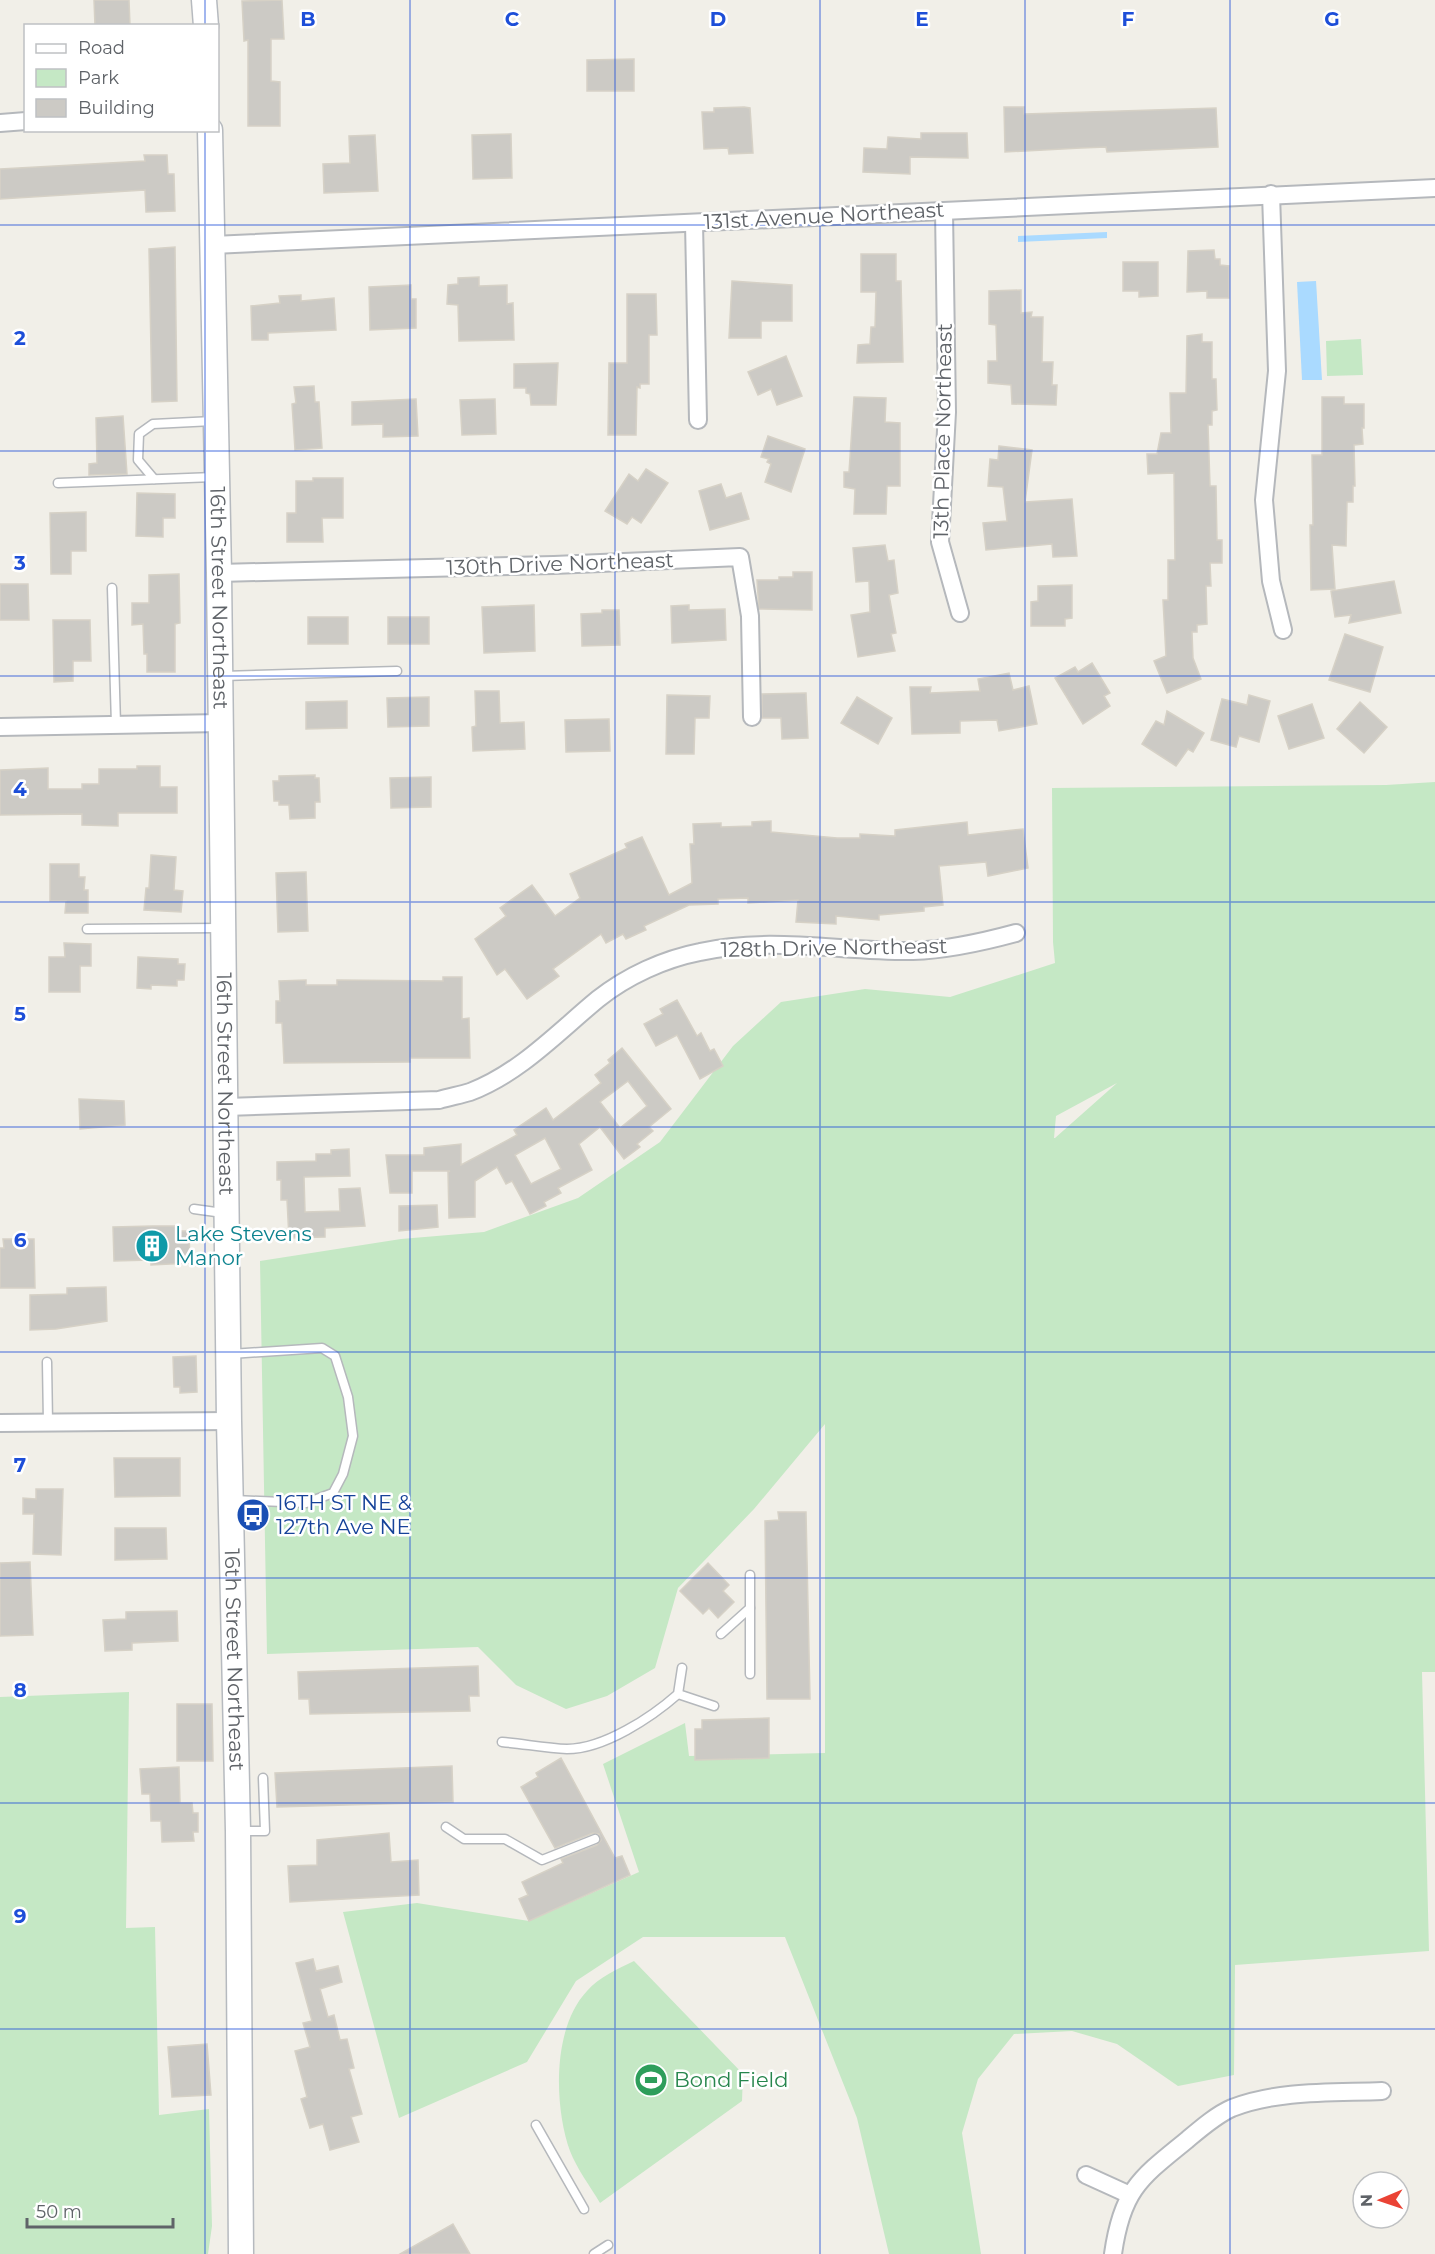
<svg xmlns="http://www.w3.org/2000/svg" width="1435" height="2254" font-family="Montserrat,sans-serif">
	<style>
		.green { fill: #c5e8c5; fill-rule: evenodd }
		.water { fill: #aadaff }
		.building { fill: #cccac5; stroke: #d6d1c6; stroke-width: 1.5; fill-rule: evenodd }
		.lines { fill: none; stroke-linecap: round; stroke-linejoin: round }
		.lane-casing { stroke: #b5b8bc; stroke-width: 11 }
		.street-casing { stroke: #b5b8bc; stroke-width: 20 }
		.secondary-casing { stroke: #b6babf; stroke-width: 27 }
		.lane { stroke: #fff; stroke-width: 8 }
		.street { stroke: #fff; stroke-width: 16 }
		.secondary { stroke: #fff; stroke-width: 24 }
		.grid { fill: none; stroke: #1d4ed8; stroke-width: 1.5; stroke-opacity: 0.55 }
		.labels { text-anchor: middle; stroke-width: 5; stroke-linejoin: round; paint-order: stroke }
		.street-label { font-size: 21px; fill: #5f6368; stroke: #fff }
		.culture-label { font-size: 21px; fill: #0d838f; stroke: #fff; text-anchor: start }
		.transit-label { font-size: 21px; fill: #164399; stroke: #fff; text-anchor: start }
		.leisure-label { font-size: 21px; fill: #27864d; stroke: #fff; text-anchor: start }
		.grid-label { font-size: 20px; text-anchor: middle; font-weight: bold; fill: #1d4ed8; stroke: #fff; stroke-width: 5; stroke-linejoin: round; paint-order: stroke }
	</style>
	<rect width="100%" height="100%" fill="#f1efe8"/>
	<g class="green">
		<path d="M1361,339L1363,375L1327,376L1326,341Z"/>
		<path d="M1435,782V1672H1422L1429,1951L1235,1965L1234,2075L1178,2086L1117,2044L1072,2031L1014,2034L978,2079L962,2133L981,2254H889L857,2118L785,1937H643L576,1981L527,2062L399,2118L343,1912L417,1903L529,1921L639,1872L603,1764L685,1723L689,1756L825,1753V1424L754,1509L678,1588L655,1668L607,1696L566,1709L516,1685L478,1647L267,1654L260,1261L401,1239L484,1232L578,1198L660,1142L733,1046L781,1002L865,989L950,997L1055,963L1053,942L1052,788L1386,785ZM1117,1083L1055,1138H1054L1056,1116Z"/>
		<path d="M129,1692L126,1928L155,1927L159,2115L209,2109L212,2226L208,2254H0V1697Z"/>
		<path d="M634,1961L743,2074L742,2101L600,2203C590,2186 577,2169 570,2151C554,2106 552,2028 587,1991C599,1977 618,1969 634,1961Z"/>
	</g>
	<g class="water">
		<path d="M1107,232V238L1018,242V236Z"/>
		<path d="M1316,281L1322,380H1302L1297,282Z"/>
	</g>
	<g class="building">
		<path d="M94,0H129L130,26H95Z"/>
		<path d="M282,0L284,39H271V81L280,82V126H248V40L244,41L242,1Z"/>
		<path d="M634,59V91H587V60Z"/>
		<path d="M744,107L750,108L753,153L729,154L728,148L704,149L702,112H714V108Z"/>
		<path d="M1004,107H1024V114L1216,108L1218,147L1107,152L1106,147L1081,148L1005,152Z"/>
		<path d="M921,133H967L968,158L910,157V174L863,172L864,148L887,149L888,137L921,139Z"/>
		<path d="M511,134L512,178L473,179L472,135Z"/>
		<path d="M375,135L378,191L324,193L323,164L350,163L349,136Z"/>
		<path d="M144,155H167L168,174H174L175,211L146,212L145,190L0,199V169L145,161Z"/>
		<path d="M175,247L177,401L152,402L149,249Z"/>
		<path d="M1214,250L1215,259H1220V265L1229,266V298H1207V291L1187,292L1188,251Z"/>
		<path d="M861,254H896V281H901L903,362L857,363L858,345L870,344L871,327H875L876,292H861Z"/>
		<path d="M1123,262H1158V296L1139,297V291H1123Z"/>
		<path d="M479,277V286L507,285V304L513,303L514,340L459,341L458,305L447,304L448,285L458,284V278Z"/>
		<path d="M732,281L792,285V321H761V338H729Z"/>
		<path d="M411,285V299H416V328L370,330L369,287Z"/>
		<path d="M1021,290V313L1032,312L1031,317H1043L1042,362H1053L1052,385H1057L1056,405L1012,404L1011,385L988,383V361H997L996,325L989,324V291Z"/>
		<path d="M627,294H656L657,335H649V384H640V388L637,387L636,435H608L609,363H627Z"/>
		<path d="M301,295V301L334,298L336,330L268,333V340H252L251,306L280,303L279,296Z"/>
		<path d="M1202,334V342H1212V379H1216L1217,410L1212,411V425H1208L1210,486H1216L1217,540H1222V563H1210L1211,586H1206L1207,624L1197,625V632H1192L1193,658L1201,679L1167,693L1154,661L1166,656L1163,600H1168V560H1175L1174,473L1148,474L1147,454H1157L1161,433H1171L1170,393H1186L1187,336Z"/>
		<path d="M786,356L802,396L777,405L771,389L758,395L748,372Z"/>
		<path d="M558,363L556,405H531L530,394L526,393V388H514V364Z"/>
		<path d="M314,386L315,402H319L322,448L295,450L292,404L296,403L294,387Z"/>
		<path d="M854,397L886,398L885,422L900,423V486H887L886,514H854L855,489L844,487V472H849Z"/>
		<path d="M1322,397H1344V404H1364V428H1362L1363,444L1354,445L1355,486H1353V502H1347L1346,546L1332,545L1335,589L1311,590L1310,525H1313L1312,455H1322Z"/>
		<path d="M416,399L418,436L383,437V424L352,425V402Z"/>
		<path d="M495,399L496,434L462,435L460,400Z"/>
		<path d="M123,416L127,474L89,475V464L97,463L96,418Z"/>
		<path d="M768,436L805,449L791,492L765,482L771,464L767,462L769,459L761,457Z"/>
		<path d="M999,446L1032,450L1025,502L1072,499L1077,556L1053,557L1052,544L986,550L983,523L1007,521L1003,487L988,486L990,459L998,460Z"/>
		<path d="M646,469L668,483L641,523L632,517L627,524L605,511L629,474L638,481Z"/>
		<path d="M313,478H343V518H322L323,542H287V513H296V481H313Z"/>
		<path d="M721,484L726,498L741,493L749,519L710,530L699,491Z"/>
		<path d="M137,493L175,494V518H163V537L136,536Z"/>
		<path d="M86,512V551H71V574H51L50,513Z"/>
		<path d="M885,545L888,561L894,560L898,593L889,595L896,633L891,634L895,651L858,657L851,615L870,612L869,581L856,582L853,548Z"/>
		<path d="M793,572H812V610L759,609L757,580H779V577H793Z"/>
		<path d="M179,574L180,623L175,624V672H147V654H144L143,624L132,625V603H149V575Z"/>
		<path d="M1394,581L1401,613L1349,623L1351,615L1335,617L1331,591Z"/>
		<path d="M0,584H28L29,620H0Z"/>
		<path d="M1072,585V618L1065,619V626H1031V602L1038,601V586Z"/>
		<path d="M534,605L535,651L484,653L482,607Z"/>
		<path d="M689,605V610L725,609L726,640L672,643L671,606Z"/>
		<path d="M602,610H619L620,645L582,646L581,614L602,613Z"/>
		<rect x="308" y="617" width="40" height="27"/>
		<rect x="388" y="617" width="41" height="27"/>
		<path d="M53,620H90L91,661H73V681L54,682Z"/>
		<path d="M1345,634L1383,647L1370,692L1329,680Z"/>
		<path d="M1092,663L1110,693L1104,696L1110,706L1083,724L1055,678L1075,667L1078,672Z"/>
		<path d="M1009,673L1013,690L1029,686L1037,724L999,731L997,720L960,721V733L912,734L910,687H931L930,693L980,691L978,679Z"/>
		<path d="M475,691H499L500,723L524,722L525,749L473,751L472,727L476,726Z"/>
		<path d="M806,693L808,738L782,739L781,718H762V694Z"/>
		<path d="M667,695L710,696L709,718H695L694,754H666Z"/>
		<path d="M1249,695L1270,701L1259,742L1239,736L1236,747L1211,740L1222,699L1247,705Z"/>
		<path d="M429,697V726L388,727L387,698Z"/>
		<path d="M857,697L892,718L878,744L841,723Z"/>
		<path d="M347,701V728L306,729V702Z"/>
		<path d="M1360,702L1387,727L1364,753L1337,729Z"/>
		<path d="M1312,704L1324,738L1289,749L1278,716Z"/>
		<path d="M1167,711L1204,733L1193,752L1188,749L1176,766L1142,744L1156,721L1164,725Z"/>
		<path d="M609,719L610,751L566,752L565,720Z"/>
		<path d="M137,766H160V787H177V813H118V826L82,825V814L0,815V770L48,768V789H82V784H99V769H137Z"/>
		<path d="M315,775V778H319L320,802H315V818L290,819L289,805H279V801H274L273,781H279V776Z"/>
		<path d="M431,777V807L391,808L390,778Z"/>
		<path d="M771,821V832L837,838H860V834L895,836V830L967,822L968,835L1023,829L1028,868L988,876L986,862L939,866L943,905L924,907V911L879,915V920L836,916V924L796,922L798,900L748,903V898L718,899V904L689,905L644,926L646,930L626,939L623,934L606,943L601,934L553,969L559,976L527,999L505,969L497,975L475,939L506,916L500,908L532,885L555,916L580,898L570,874L627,848L625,844L642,837L669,895L692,883L690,844H694L693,824L721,823V827L752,826V822Z"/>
		<path d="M151,855L176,857L174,890L183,891L181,912L144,910L146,888H149Z"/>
		<path d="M50,864H79V877H85L84,890H88V913H65L66,901H50Z"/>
		<path d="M306,872L308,931L278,932L276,873Z"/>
		<path d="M64,943L91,944V966H80V992H49V957H65Z"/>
		<path d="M138,957L178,959V964H185L184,980H177V986L151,985V989L137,988Z"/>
		<path d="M443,977H462V1019L469,1018L470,1058H410V1062L284,1063L282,1023H276V1001H280L279,981L306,980V985H337V980L443,981Z"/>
		<path d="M677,1000L697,1036L701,1033L710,1051L714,1049L723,1066L700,1079L677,1035L656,1046L644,1024L663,1014L660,1009Z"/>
		<path d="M622,1048L671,1109L649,1127L653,1131L637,1144L640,1147L624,1159L600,1127L579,1144L592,1170L558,1188L561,1193L544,1202L546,1206L530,1214L512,1181L506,1184L497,1167L475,1181V1217L449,1218L448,1172L450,1171H412V1193H390L386,1155H424V1148L461,1144V1165L517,1135L514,1130L546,1108L553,1120L601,1083L595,1075L610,1063L608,1060ZM628,1081L647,1106L620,1128L600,1102ZM545,1138L561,1169L531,1184L515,1155Z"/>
		<path d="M79,1099L124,1101L125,1125L80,1129Z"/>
		<path d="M349,1149L350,1176L304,1177L305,1212L340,1211L339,1189L360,1188L365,1226L325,1228V1237L289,1238L287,1200H281V1180H277V1162L316,1161V1154H331V1150Z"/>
		<path d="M437,1205L438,1227L399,1231V1206Z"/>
		<path d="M153,1226H176V1231H189L190,1263L151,1265V1260L114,1261L113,1227Z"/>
		<path d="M3,1239H34L35,1288H0V1248H4Z"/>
		<path d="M106,1287L107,1321L56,1329L30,1330V1295L67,1294V1288Z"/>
		<path d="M196,1356L197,1392L180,1393V1387H174L173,1357Z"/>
		<path d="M114,1458H180V1496L115,1497Z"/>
		<path d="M36,1489H63L61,1555L33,1554L34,1514H23V1498L36,1499Z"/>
		<path d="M778,1512H806L810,1699H767L765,1521L779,1520Z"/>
		<path d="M115,1528H166L167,1559L115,1560Z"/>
		<path d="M30,1562L33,1635L0,1636V1563Z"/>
		<path d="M708,1563L729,1585L723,1591L734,1602L718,1618L709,1608L703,1614L680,1591Z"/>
		<path d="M177,1611L178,1641L132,1643V1650L105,1651L103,1620L126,1619V1612Z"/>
		<path d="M478,1666L479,1696H469L470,1711L310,1714L309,1699H299L298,1672Z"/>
		<path d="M177,1704H212L213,1761H177Z"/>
		<path d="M769,1718V1758L695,1760V1729H702V1720Z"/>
		<path d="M561,1758L615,1858L622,1856L630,1875L529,1921L519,1899L528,1895L522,1882L563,1863L561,1859L597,1845L601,1840L599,1834L593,1833L555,1848L521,1787L538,1777L536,1773Z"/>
		<path d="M452,1766L453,1802L277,1807L275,1773Z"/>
		<path d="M179,1767L180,1803H192L193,1813H198V1832H193L194,1841L162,1842L161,1821H151L150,1794H142L140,1769Z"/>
		<path d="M389,1833L391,1862L418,1860L419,1895L290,1902L288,1866L317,1865V1840Z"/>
		<path d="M313,1959L316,1971L338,1966L342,1982L320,1989L328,2017L334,2015L340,2040L347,2039L354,2068L349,2069L362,2114L351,2117L359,2142L330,2150L323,2124L310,2128L301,2099L307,2097L295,2051L310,2047L303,2023L312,2021L296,1963Z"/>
		<path d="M207,2044L211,2095L172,2097L168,2047Z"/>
		<path d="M453,2224L470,2254H400Z"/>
	</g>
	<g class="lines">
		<g class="lane-casing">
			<g id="lane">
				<path d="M154,479L138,460L139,434L153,424L213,421"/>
				<path d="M58,483L214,477"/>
				<path d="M112,588L116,725"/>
				<path d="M223,676L397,671"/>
				<path d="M87,929L220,928"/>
				<path d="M194,1209L223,1213"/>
				<path d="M231,1354L322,1348L335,1356L348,1397L353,1436L343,1474L333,1493L306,1503L234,1500"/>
				<path d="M47,1362L48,1423"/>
				<path d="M750,1608V1674"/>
				<path d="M721,1634L750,1608V1575"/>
				<path d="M678,1694L714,1706"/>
				<path d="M502,1742C524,1744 546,1748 567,1749C604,1749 652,1717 678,1694L682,1668"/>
				<path d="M446,1827L464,1839H505L542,1860L595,1839"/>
				<path d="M241,1831H265L263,1778"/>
				<path d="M536,2125L584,2209"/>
				<path d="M594,2254L608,2245"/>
			</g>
		</g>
		<g class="street-casing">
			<g id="street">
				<path d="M0,123L26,121"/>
				<path d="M1271,194L1277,371L1264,500L1271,581L1283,630"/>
				<path d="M944,211L947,412L940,542L960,613"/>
				<path d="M694,223L698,420"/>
				<path d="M213,245L1435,188"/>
				<path d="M219,573L554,565L740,557L750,616L752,717"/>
				<path d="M0,727L221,723"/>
				<path d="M226,1107L439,1100C449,1097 460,1095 470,1092C520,1073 558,1032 598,999C627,976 664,959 700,952C770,936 843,952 913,951C948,950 983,942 1016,933"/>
				<path d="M0,1423L229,1421"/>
				<path d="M1086,2175L1130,2195"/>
				<path d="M1113,2254C1122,2190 1140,2178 1187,2140C1200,2129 1216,2115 1232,2108C1278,2090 1334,2093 1382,2091"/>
			</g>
		</g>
		<g class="secondary-casing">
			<g id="secondary">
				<path d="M204,0L206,26"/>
				<path id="s1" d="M210,130L219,573L229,1421L238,1831L241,2254"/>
			</g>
		</g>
		<use href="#lane" class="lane"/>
		<use href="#street" class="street"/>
		<use href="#secondary" class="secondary"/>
	</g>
	<path class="grid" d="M205,0V26M410,0V2254M615,0V2254M820,0V2254M1025,0V2254M1230,0V2254M205,130V2254M0,225H1435M0,451H1435M0,676H1435M0,902H1435M0,1127H1435M0,1352H1435M0,1578H1435M0,1803H1435M0,2029H1435"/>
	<defs>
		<g id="building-disc" transform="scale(1.725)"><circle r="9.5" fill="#0f9aa8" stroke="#fff"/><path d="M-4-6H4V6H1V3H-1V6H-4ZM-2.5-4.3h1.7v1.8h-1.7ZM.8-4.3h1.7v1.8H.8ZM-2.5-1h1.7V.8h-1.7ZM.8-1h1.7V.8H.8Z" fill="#fff"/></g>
		<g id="bus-disc" transform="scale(1.725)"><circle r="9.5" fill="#1a4fb4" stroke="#fff"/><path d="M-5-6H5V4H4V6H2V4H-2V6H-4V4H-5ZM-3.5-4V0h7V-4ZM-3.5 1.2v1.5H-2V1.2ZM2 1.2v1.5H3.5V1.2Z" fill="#fff"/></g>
		<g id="stadium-disc" transform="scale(1.725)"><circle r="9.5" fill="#2e9e5b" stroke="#fff"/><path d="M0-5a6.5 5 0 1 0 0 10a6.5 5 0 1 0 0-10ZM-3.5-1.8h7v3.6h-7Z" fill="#fff"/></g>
	</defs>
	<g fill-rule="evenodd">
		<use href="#building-disc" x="152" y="1246"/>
		<use href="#bus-disc" x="253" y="1515"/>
		<use href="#stadium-disc" x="651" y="2080"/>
	</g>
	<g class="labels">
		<g class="street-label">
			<text transform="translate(824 216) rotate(-3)" y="7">131st Avenue Northeast</text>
			<text transform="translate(943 431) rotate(-89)" y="7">13th Place Northeast</text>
			<text transform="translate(560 564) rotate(-2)" y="7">130th Drive Northeast</text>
			<text dy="7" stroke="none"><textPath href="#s1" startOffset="468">16th Street Northeast</textPath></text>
			<text transform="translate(834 948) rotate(-1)" y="7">128th Drive Northeast</text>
			<text dy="7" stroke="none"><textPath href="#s1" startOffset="954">16th Street Northeast</textPath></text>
			<text dy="7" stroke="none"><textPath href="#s1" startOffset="1530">16th Street Northeast</textPath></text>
		</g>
		<g class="culture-label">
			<text x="175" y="1241">Lake Stevens<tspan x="175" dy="24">Manor</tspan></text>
		</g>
		<g class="transit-label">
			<text x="276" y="1510">16TH ST NE &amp;<tspan x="276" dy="24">127th Ave NE</tspan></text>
		</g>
		<g class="leisure-label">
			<text x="674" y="2087">Bond Field</text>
		</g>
	</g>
	<g class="grid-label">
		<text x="308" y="26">B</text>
		<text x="512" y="26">C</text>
		<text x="718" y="26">D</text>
		<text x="922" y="26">E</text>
		<text x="1128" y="26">F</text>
		<text x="1332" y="26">G</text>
		<text x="20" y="345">2</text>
		<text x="20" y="570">3</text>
		<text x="20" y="796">4</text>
		<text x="20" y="1021">5</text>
		<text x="20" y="1247">6</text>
		<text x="20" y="1472">7</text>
		<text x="20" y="1697">8</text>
		<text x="20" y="1923">9</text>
	</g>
	<rect x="24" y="24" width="195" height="108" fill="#ffffff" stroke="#bfc1c3" stroke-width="1.5"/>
	<rect x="36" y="44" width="30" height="9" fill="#ffffff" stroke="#bfc1c3" stroke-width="1.5"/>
	<text x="78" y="54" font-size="18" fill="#5f6368">Road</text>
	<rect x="36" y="69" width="30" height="18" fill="#c5e8c5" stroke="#bfc1c3" stroke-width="1.5"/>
	<text x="78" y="84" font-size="18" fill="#5f6368">Park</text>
	<rect x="36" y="99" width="30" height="18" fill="#cccac5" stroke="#bfc1c3" stroke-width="1.5"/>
	<text x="78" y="114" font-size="18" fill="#5f6368">Building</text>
	<g transform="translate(1381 2200) rotate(268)"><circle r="28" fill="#ffffff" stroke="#bfc1c3" stroke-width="1.5"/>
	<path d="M0-4.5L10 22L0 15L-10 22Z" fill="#ea4335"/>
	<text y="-9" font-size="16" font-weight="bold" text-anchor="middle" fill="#5f6368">N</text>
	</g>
	<path d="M27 2218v9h146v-9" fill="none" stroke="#5f6368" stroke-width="3"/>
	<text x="36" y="2218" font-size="18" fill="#5f6368" stroke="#ffffff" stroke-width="4.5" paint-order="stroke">50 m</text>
</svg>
